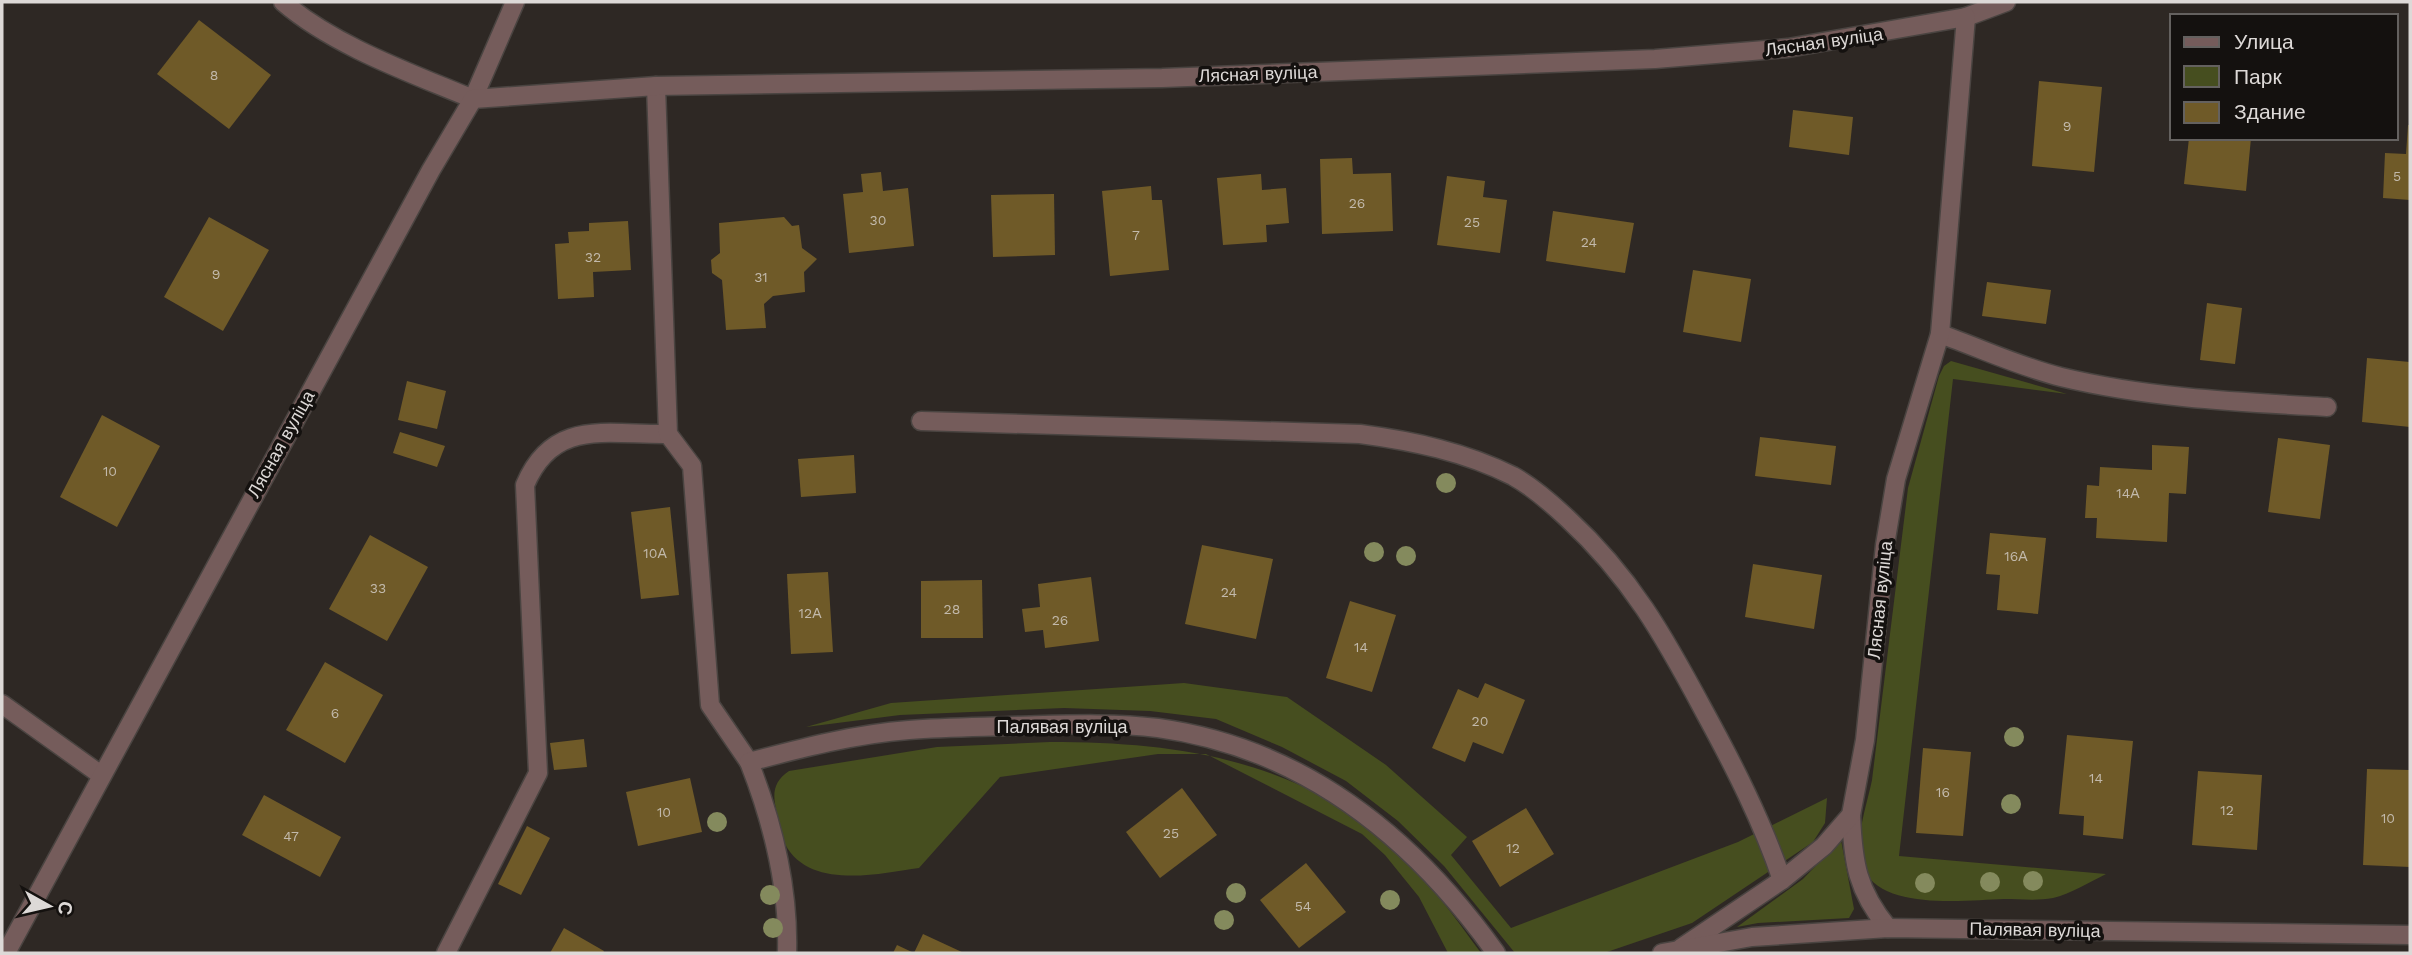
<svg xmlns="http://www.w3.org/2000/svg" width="2412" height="955" font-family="'Work Sans',sans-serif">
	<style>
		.green { fill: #464e1f }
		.building { fill: #6f5a28 }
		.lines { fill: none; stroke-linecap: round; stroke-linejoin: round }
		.service-casing { stroke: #4a4441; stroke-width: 21 }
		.minor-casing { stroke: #4a4441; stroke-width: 21 }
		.service { stroke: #755c5b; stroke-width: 18 }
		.minor { stroke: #755c5b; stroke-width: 18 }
		.tree { fill: #848a5d }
		.labels { text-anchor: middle; stroke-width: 7; stroke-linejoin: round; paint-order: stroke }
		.number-label { font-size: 14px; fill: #c2b9ab }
		.street-label { font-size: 18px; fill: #ddd9d7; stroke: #14110f }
	</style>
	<rect width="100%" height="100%" fill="#2e2824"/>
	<g class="green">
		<path d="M1951,361L2067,394L1953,379L1899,856L2106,874C2090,882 2070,894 2053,898C2038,901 2019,899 2004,899C1967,900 1884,911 1864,870C1852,845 1867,805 1872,780L1908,488L1939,376L1944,366Z"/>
		<path d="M1184,683L1287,697L1386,765L1467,837L1451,855L1511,928L1738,842L1827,798L1825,823L1813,842L1692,923L1604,953H1515L1444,866L1398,821L1346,781L1282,747L1216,719L1150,711L1064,708L900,715L806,727L891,703Z"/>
		<path d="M1050,742C1179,742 1297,759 1397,850C1429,880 1455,918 1481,953H1448L1419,897L1385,855L1362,834L1206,754H1158L1000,777L919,868C878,874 809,890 785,844C781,835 780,822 777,813C772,794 773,782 789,771L937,747Z"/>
		<path d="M1841,840L1854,909L1849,918L1758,923L1737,927L1803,879Z"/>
	</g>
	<g class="building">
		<path d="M199,20L271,75L229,129L157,74Z"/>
		<path d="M2039,81L2102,87L2094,172L2032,166Z"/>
		<path d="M1793,110L1853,117L1849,155L1789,147Z"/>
		<path d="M2408,125H2410V200L2383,198L2385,153L2406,154Z"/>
		<path d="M2189,138H2251L2246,191L2184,184Z"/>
		<path d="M1352,158L1353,174L1391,173L1393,231L1322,234L1320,159Z"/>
		<path d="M881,172L883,191L908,188L914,246L849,253L843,194L863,192L861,174Z"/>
		<path d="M1261,174L1262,190L1286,188L1289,223L1266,225L1267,242L1223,245L1217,178Z"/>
		<path d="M1447,176L1485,181L1483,197L1507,200L1500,253L1437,245Z"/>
		<path d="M1151,186L1152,200H1162L1169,270L1110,276L1102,191Z"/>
		<path d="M1054,194L1055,255L993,257L991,195Z"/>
		<path d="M1553,211L1634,223L1625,273L1546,261Z"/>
		<path d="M209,217L269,250L223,331L164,297Z"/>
		<path d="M784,217L792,226L799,225L802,248L817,259L804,272L805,292L773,296L764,304L766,328L726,330L722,280L712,273L711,260L720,253L719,223Z"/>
		<path d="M628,221L631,270L593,272L594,297L558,299L555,244L569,243L568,232L589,231V223Z"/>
		<path d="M1693,270L1751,279L1741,342L1683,332Z"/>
		<path d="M1987,282L2051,290L2046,324L1982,316Z"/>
		<path d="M2207,303L2242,308L2235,364L2200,360Z"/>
		<path d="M2367,358L2410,362V427L2362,422Z"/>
		<path d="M407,381L446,391L437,429L398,420Z"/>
		<path d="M102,415L160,446L117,527L60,497Z"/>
		<path d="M400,432L445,446L437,467L393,453Z"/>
		<path d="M1760,437L1836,446L1831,485L1755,476Z"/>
		<path d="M2278,438L2330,445L2320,519L2268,512Z"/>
		<path d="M2152,445L2189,447L2186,494L2169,493L2167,542L2096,538L2097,518H2085L2087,485L2099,486L2100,467L2152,470Z"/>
		<path d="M854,455L856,493L801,497L798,459Z"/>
		<path d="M670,507L679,595L641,599L631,512Z"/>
		<path d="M1990,533L2046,538L2038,614L1997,610L2000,575L1986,574Z"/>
		<path d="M370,535L428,567L387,641L329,609Z"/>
		<path d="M1202,545L1273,559L1256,639L1185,624Z"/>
		<path d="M1753,564L1822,575L1814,629L1745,617Z"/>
		<path d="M828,572L833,652L791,654L787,574Z"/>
		<path d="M1091,577L1099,641L1045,648L1043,630L1025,632L1022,609L1040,607L1038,584Z"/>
		<path d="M982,580L983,638H921V581Z"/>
		<path d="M1350,601L1396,615L1372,692L1326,678Z"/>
		<path d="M325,662L383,695L345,763L286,730Z"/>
		<path d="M1485,683L1525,700L1503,754L1473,742L1465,762L1432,748L1458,689L1478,698Z"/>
		<path d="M2067,735L2133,741L2123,839L2083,835L2084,816L2059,814Z"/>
		<path d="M584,739L587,767L554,770L550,743Z"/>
		<path d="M1923,748L1971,752L1963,836L1916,833Z"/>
		<path d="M2367,769L2410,770V867L2363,865Z"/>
		<path d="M2198,771L2262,775L2257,850L2192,845Z"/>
		<path d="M690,778L702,832L638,846L626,792Z"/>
		<path d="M1182,788L1217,835L1160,878L1126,832Z"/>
		<path d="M264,795L341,837L320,877L242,835Z"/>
		<path d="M1526,808L1554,854L1500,887L1472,841Z"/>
		<path d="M527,826L550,838L521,895L498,884Z"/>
		<path d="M1306,863L1346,912L1299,948L1260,900Z"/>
		<path d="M564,928L604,951L603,953H550Z"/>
		<path d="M923,934L964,953H893L897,945L914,953Z"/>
	</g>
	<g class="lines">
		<g class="service-casing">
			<g id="service">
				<path d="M1940,334C1980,348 2020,367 2061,377C2148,398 2238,402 2327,407"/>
				<path d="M921,421L1360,434C1413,441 1465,452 1513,476C1533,487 1551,503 1567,518C1631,577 1664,636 1704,711C1734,766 1762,821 1782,880"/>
				<path d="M1851,815C1853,863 1857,890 1888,928"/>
				<path d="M446,953L538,773L525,485C553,418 606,435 668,434"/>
			</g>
		</g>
		<g class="minor-casing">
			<g id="minor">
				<path d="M283,2C334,46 411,73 473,99L515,2"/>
				<path d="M1966,17L2006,2"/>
				<path d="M656,86L668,434L692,466L710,705L749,762"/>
				<path d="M2,704L101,775"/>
				<path d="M6,953L431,170L473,99L656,86L1162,78L1655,59L1788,48L1966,17L1940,334L1896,479L1885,545L1865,740L1851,815L1824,846L1782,880L1681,948"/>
				<path d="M787,953C789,887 773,823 749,762C802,748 855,734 909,730C943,727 977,727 1010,726C1058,725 1110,722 1158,728C1304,748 1413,837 1496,953"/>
				<path d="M1662,953L1752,937L1888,928L2410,935"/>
			</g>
		</g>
		<use href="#service" class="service"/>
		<use href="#minor" class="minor"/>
	</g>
	<g class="tree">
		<circle cx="1446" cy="483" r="10"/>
		<circle cx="1374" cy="552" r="10"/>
		<circle cx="1406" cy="556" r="10"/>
		<circle cx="2014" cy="737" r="10"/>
		<circle cx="2011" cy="804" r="10"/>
		<circle cx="717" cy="822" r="10"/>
		<circle cx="2033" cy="881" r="10"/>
		<circle cx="1990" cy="882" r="10"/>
		<circle cx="1925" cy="883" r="10"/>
		<circle cx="1236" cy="893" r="10"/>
		<circle cx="770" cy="895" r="10"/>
		<circle cx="1390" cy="900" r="10"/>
		<circle cx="1224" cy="920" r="10"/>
		<circle cx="773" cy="928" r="10"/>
	</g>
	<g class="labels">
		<g class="number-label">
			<text x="214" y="80">8</text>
			<text x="2067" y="131">9</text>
			<text x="2397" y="181">5</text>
			<text x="1357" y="208">26</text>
			<text x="878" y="225">30</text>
			<text x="1472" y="227">25</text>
			<text x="1136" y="240">7</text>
			<text x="1589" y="247">24</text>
			<text x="593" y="262">32</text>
			<text x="216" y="279">9</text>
			<text x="761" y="282">31</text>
			<text x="110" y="476">10</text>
			<text x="2128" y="498">14А</text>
			<text x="655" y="558">10А</text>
			<text x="2016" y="561">16А</text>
			<text x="378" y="593">33</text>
			<text x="1229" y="597">24</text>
			<text x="952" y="614">28</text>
			<text x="810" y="618">12А</text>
			<text x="1060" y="625">26</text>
			<text x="1361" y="652">14</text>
			<text x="335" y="718">6</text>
			<text x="1480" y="726">20</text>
			<text x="2096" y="783">14</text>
			<text x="1943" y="797">16</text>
			<text x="2227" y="815">12</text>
			<text x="664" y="817">10</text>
			<text x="2388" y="823">10</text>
			<text x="1171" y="838">25</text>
			<text x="291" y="841">47</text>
			<text x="1513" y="853">12</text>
			<text x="1303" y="911">54</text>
		</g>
		<g class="street-label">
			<text transform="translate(1824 42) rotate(-8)" y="6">Лясная вуліца</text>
			<text transform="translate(1258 74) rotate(-2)" y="6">Лясная вуліца</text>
			<text transform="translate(281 444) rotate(-61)" y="6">Лясная вуліца</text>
			<text transform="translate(1880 600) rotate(-84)" y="6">Лясная вуліца</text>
			<text x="1062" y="733">Палявая вуліца</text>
			<text transform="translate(2035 930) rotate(1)" y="6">Палявая вуліца</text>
		</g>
	</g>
	<rect width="2412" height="955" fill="none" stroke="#ddd9d7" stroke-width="7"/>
	<rect x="2170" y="14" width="228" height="126" fill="#14110f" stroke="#64615f" stroke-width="2"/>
	<rect x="2184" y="37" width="35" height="10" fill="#755c5b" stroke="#64615f" stroke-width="2"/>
	<text x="2234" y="49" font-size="21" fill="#ddd9d7">Улица</text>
	<rect x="2184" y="66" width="35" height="21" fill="#464e1f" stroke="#64615f" stroke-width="2"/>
	<text x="2234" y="84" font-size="21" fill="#ddd9d7">Парк</text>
	<rect x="2184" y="102" width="35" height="21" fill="#6f5a28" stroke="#64615f" stroke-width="2"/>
	<text x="2234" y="119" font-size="21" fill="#ddd9d7">Здание</text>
	<g transform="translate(49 906) rotate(98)" stroke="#14110f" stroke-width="5" paint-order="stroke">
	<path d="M0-5L12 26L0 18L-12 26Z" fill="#ddd9d7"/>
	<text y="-10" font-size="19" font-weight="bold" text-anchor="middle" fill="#ddd9d7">С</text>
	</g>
</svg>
